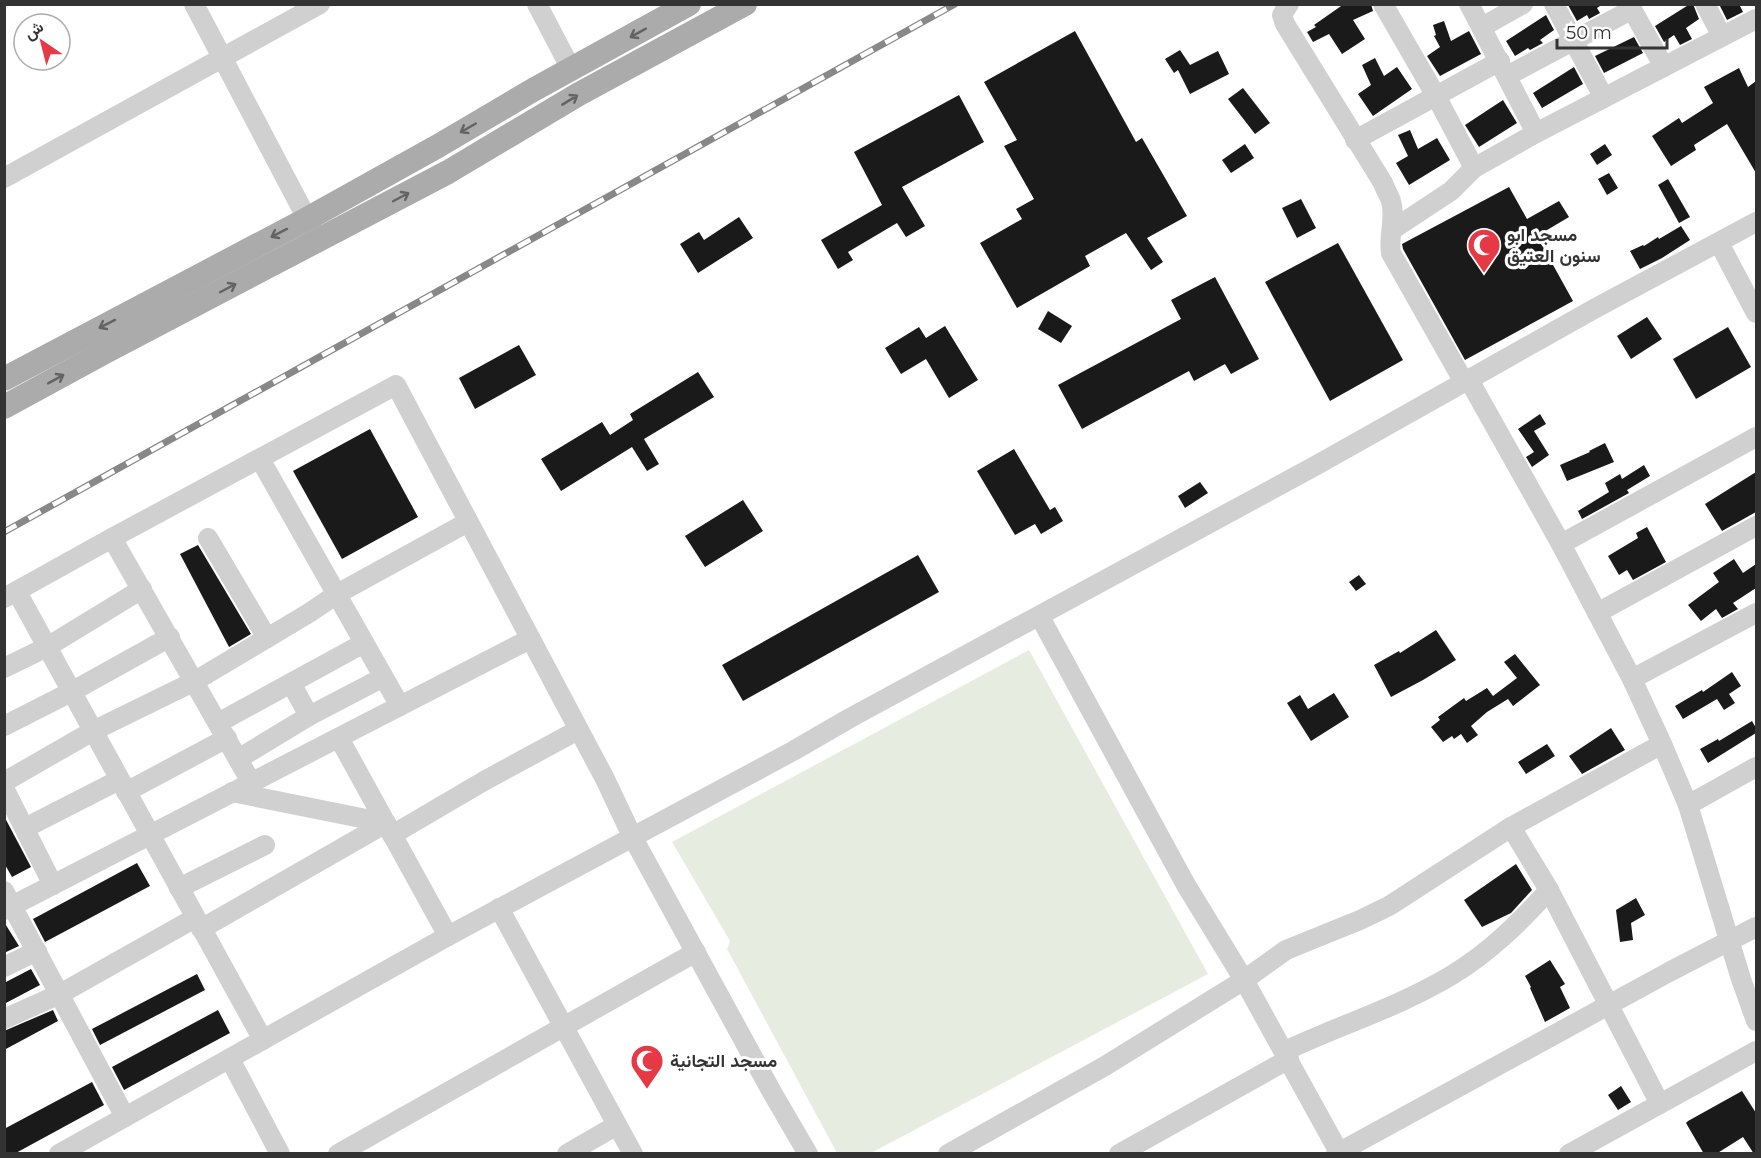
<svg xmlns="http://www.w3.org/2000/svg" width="1761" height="1158" font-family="Montserrat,Vazirmatn,sans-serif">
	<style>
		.green { fill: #e6ecdf }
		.building { fill: #1a1a1a }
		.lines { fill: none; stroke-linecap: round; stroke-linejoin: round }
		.minor { stroke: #d0d0d0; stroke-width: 20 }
		.major { stroke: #ababab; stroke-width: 24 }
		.rail-casing { stroke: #888; stroke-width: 7 }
		.rail { stroke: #fff; stroke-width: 4.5; stroke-dasharray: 14; stroke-linecap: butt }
		.oneway { stroke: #636363 }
		.labels { text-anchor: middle; stroke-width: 6; stroke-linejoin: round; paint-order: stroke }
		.poi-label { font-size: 18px; font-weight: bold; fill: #333; stroke: #fff; text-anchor: start }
	</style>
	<rect width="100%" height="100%" fill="#fff"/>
	<path class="green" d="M1029,650L1208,974L871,1153H837L727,949L730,941L672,842Z"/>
	<g class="building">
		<path d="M1344,4H1371L1373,11L1353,20L1365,39L1342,54L1329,34L1313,42L1307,32L1316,27L1314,25Z"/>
		<path d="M1603,4L1597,8L1600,13L1589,19L1587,15L1577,21L1568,5Z"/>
		<path d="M1690,4H1693L1699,19L1686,28L1692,39L1680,45L1674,35L1664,42L1655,26Z"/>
		<path d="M1719,4H1739L1743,12L1727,20Z"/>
		<path d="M1546,15L1554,30L1540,40L1543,43L1530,50L1528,48L1515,56L1506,41Z"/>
		<path d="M1444,21L1451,41L1469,31L1481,54L1440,76L1427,56L1440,47L1434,36L1436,35L1433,25Z"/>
		<path d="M1075,31L1136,142L1142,138L1187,216L1147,238L1163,262L1151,270L1126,233L1085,256L1090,266L1017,308L980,243L1022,219L1016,209L1034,199L1004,146L1017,140L984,82Z"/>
		<path d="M1634,37L1643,53L1604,73L1595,56Z"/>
		<path d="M1180,50L1190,65L1218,51L1229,74L1190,94L1178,70L1174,73L1165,59Z"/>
		<path d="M1375,58L1384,76L1397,67L1412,89L1373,116L1358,94L1371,85L1362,65Z"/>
		<path d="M1574,67L1583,84L1542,108L1533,93Z"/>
		<path d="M1739,68L1748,87L1756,81V173L1727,124L1694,145L1696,150L1671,166L1652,136L1679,118L1682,123L1713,103L1704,87Z"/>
		<path d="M1243,88L1270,123L1255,134L1228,99Z"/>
		<path d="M959,95L984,142L902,187L925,226L906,237L897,223L848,252L853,260L838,269L821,240L882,205L854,152Z"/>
		<path d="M1503,100L1517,123L1479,147L1465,125Z"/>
		<path d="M1410,130L1418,149L1437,138L1450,160L1409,185L1396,163L1408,156L1398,135Z"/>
		<path d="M1245,144L1254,158L1231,173L1222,160Z"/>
		<path d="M1605,144L1612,155L1597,165L1590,154Z"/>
		<path d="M1609,173L1618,188L1607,195L1598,179Z"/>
		<path d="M1668,179L1690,217L1679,223L1658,185Z"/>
		<path d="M1509,187L1527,219L1559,201L1569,217L1537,236L1573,301L1465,360L1403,249L1402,244Z"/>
		<path d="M1301,199L1316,228L1297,238L1282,208Z"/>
		<path d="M739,217L753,238L698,273L680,244L699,232L704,240Z"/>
		<path d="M1681,226L1690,240L1662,258L1640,269L1630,251L1643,245L1644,246L1658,237L1659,239Z"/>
		<path d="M1338,243L1403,360L1330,401L1265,282Z"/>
		<path d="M1215,277L1259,359L1231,374L1225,364L1194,381L1189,371L1082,429L1058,385L1181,319L1171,300Z"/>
		<path d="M1048,311L1072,326L1061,343L1038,329Z"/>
		<path d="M1647,317L1662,339L1631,359L1617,336Z"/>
		<path d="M945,326L978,380L949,398L926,359L901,374L885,348L919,327L926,338Z"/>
		<path d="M1728,327L1751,367L1696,399L1673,359Z"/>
		<path d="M519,345L536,375L475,409L459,378Z"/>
		<path d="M698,372L714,397L644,439L659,464L647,471L632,447L561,491L541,459L602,422L610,435L633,420L630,414Z"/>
		<path d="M1540,414L1546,424L1534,431L1549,455L1532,467L1526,457L1534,452L1518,429Z"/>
		<path d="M370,429L418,517L342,559L293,471Z"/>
		<path d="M1605,443L1614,462L1567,481L1560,465L1590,452L1589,451Z"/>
		<path d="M1014,449L1050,510L1055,507L1063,521L1041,534L1035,524L1015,535L977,471Z"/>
		<path d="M1644,465L1650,476L1627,490L1629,493L1582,519L1578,511L1609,492L1605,483L1620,474L1622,479Z"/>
		<path d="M1756,472V512L1722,531L1705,504Z"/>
		<path d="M1200,482L1208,493L1185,508L1178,496Z"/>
		<path d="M743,500L763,531L705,567L685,536Z"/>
		<path d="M1647,527L1666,562L1633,580L1627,570L1619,575L1608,556L1638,538L1636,533Z"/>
		<path d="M198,545L251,634L229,647L180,554Z"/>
		<path d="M918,555L939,592L743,701L722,665Z"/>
		<path d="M1734,559L1743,573L1756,564V588L1733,603L1738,609L1722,618L1716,609L1701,621L1688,605L1719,582L1713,573Z"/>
		<path d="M1359,575L1366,584L1356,591L1349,582Z"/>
		<path d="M1436,630L1456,660L1423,680L1391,697L1374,665L1399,651L1400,653Z"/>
		<path d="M1515,654L1540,685L1513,706L1508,699L1487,712L1471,726L1478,735L1467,743L1461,734L1454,739L1452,736L1443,742L1431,727L1440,720L1438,717L1464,698L1466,701L1487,688L1493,696L1517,678L1504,662Z"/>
		<path d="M1732,672L1741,686L1729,694L1735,703L1724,710L1717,699L1683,719L1675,706L1702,690L1703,692Z"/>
		<path d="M1334,693L1349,717L1311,741L1287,703L1300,695L1308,709Z"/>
		<path d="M1752,721L1756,728V733L1708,763L1700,749L1718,739L1719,741Z"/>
		<path d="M1611,728L1625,750L1582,774L1569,756Z"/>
		<path d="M1547,744L1555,756L1526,774L1518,762Z"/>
		<path d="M4,816L31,867L12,877L4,863Z"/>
		<path d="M137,863L150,886L45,942L33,919Z"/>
		<path d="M1516,864L1532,890L1511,913L1482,927L1464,900Z"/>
		<path d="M1636,898L1645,915L1631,923L1633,940L1620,942L1616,910Z"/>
		<path d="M4,922L19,946L4,953Z"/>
		<path d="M1550,960L1565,984L1560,987L1570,1008L1545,1022L1530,988L1531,987L1525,976Z"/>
		<path d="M31,969L40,985L4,1004V983Z"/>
		<path d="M197,974L205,990L100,1045L92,1029Z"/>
		<path d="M53,1010L58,1021L4,1050V1031Z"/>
		<path d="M218,1010L230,1033L124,1090L112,1067Z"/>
		<path d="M92,1082L104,1105L14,1154H4V1129Z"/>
		<path d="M1621,1086L1631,1102L1618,1110L1608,1095Z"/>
		<path d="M1742,1091L1756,1113V1154H1754L1743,1137L1716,1154H1704L1686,1123L1688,1121Z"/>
	</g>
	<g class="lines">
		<g class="minor">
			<path d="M194,4L313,230"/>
			<path d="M537,4L571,69"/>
			<path d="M1289,4L1282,15L1285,24L1383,183C1385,189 1389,195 1391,201C1396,218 1388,236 1391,253L1464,382"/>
			<path d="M1383,4L1436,96L1474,168"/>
			<path d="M1469,4L1536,133"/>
			<path d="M1554,4L1604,98"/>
			<path d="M1629,4L1664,67"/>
			<path d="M1705,4L1722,36"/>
			<path d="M1482,27L1523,4"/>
			<path d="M1507,76L1631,10"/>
			<path d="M1355,140L1500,61"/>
			<path d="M4,178L320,4"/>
			<path d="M1392,230L1451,191L1474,168L1536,133L1756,19"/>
			<path d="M1719,243L1756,313"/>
			<path d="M1469,380L1561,544L1632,679L1662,744L1688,805L1741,979L1756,1021"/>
			<path d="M260,459L400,706"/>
			<path d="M112,538L251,782"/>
			<path d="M208,538L267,638"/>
			<path d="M1561,544L1756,437"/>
			<path d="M17,592L263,1040"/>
			<path d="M4,598L112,538L396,385L605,779L632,836L773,1094L808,1154"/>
			<path d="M1597,613L1756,526"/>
			<path d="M1040,617L1186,885L1244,980L1340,1154"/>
			<path d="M4,668L47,647L142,589"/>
			<path d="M1632,679L1756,613"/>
			<path d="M309,716L378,680"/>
			<path d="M218,723L364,643"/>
			<path d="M4,726L71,692L170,637"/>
			<path d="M339,738L448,936"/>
			<path d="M238,759L309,716L291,683"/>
			<path d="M4,782L93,731L195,681L309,613L337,594L468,522"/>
			<path d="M4,788L53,885"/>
			<path d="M126,792L227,738"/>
			<path d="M232,792L386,823"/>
			<path d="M1688,805L1756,767"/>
			<path d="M1511,827L1549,890L1660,1104"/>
			<path d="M25,828L119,780"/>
			<path d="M392,835L484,781L578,730"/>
			<path d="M179,888L265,845"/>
			<path d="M4,891L125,1117"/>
			<path d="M499,908L633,1154"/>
			<path d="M4,910L530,639"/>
			<path d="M201,929L386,823"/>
			<path d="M4,967L37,951"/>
			<path d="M4,1019L60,994L195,918"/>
			<path d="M1285,1051C1340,1025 1399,1007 1452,975C1490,952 1520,922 1549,890"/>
			<path d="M230,1059L280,1154"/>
			<path d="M59,1154L448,936L793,751L850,718L1315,466L1594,309L1756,222"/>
			<path d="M338,1154L696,952"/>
			<path d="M567,1154L617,1125"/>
			<path d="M948,1154L1105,1066L1244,980L1286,950L1360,920L1389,906L1511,827L1662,744"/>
			<path d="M1119,1154L1289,1059"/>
			<path d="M1336,1154L1669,972L1756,927"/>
			<path d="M1569,1154L1756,1051"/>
		</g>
		<g class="major">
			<path d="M4,379L307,219L438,146L533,90L689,4"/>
			<path d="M4,407L105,352L448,172L579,94L745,4"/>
		</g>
		<g class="rail-casing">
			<path id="rail" d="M4,532L955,4"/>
		</g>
		<use href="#rail" class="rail"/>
	</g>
	<defs><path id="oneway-shaft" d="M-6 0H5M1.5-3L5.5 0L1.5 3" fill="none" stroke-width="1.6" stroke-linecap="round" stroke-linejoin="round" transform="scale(1.5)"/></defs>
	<g class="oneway">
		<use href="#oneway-shaft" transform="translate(638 33) rotate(151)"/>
		<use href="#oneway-shaft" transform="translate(570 100) rotate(-31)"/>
		<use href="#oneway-shaft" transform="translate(468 128) rotate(150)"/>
		<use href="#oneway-shaft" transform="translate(401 197) rotate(-28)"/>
		<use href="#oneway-shaft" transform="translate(279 233) rotate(153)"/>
		<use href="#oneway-shaft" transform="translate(228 288) rotate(-28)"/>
		<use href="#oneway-shaft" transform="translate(107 324) rotate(153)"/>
		<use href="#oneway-shaft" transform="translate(56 379) rotate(-29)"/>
	</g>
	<defs>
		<g id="mosque-pin" transform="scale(1.725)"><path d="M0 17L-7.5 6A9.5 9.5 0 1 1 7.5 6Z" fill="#e63946" stroke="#fff"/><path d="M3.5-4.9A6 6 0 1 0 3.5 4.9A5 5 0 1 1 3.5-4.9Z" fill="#fff"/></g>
	</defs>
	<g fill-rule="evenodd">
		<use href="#mosque-pin" x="1484" y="245"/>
		<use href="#mosque-pin" x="647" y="1061"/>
	</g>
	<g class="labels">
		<g class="poi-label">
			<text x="1507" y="241">مسجد ابو<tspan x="1507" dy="21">سنون العتيق</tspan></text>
			<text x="670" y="1067">مسجد التجانية</text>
		</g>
	</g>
	<rect width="1761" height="1158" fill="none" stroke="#333333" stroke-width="12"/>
	<g transform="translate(42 42) rotate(325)"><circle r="28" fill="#ffffff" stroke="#adadad" stroke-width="1.5"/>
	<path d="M0-4.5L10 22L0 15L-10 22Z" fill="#e63946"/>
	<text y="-9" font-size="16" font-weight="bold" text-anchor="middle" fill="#333333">ش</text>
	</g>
	<path d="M1557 39v9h110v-9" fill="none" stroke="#333333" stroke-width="3"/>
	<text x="1566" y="39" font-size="18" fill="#333333" stroke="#ffffff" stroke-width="4.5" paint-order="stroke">50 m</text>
</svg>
